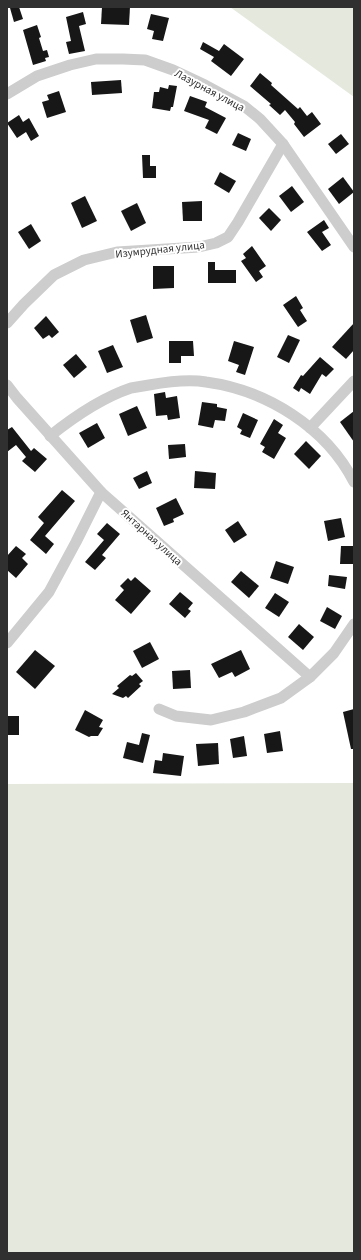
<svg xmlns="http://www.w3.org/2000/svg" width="361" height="1260" font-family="'Source Sans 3',sans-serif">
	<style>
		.green { fill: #e4e8dd }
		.building { fill: #171717 }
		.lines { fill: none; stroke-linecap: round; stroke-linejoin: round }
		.minor { stroke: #cdcdcd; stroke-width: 11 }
		.labels { text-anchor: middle; stroke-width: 4; stroke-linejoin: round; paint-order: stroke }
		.street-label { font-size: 11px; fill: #303030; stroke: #fff }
	</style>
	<rect width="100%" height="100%" fill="#fff"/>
	<g class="green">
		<path d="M230,7H354V97Z"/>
		<path d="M354,783V1253H7V784Z"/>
	</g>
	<g class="building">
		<path d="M14,7H19L23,19L14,22L10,8Z"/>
		<path d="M102,7H130L129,25L101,24Z"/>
		<path d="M83,12L86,24L79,26L85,51L69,54L66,42L71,41L66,17Z"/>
		<path d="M151,14L169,18L163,41L152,39L154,31L147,29Z"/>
		<path d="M37,25L41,37L39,38L43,51L47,50L49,57L45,58L46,61L33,65L23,30Z"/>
		<path d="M203,42L219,51L224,44L244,59L231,76L211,61L214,57L200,49Z"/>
		<path d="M260,73L272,83L271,85L298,109L300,107L307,116L312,112L321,124L304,137L294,124L295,122L285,110L280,115L269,105L271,104L250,86Z"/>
		<path d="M121,80L122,93L92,95L91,82Z"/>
		<path d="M169,85L177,86L173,107H171L170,111L152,108L154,92H159L160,87L168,89Z"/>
		<path d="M59,91L66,112L47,118L42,102L49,100L47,95Z"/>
		<path d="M190,96L207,102L205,107L226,118L217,134L205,128L209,120L184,111Z"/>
		<path d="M19,115L23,122L29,118L39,136L31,141L26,132L17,138L7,123Z"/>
		<path d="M238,133L251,139L246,151L232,145Z"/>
		<path d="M341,134L349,144L336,154L328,144Z"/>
		<path d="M142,155H150V166H156V178H143Z"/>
		<path d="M220,172L236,181L229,193L214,184Z"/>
		<path d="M343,177L354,192L339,204L328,189Z"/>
		<path d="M292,186L304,202L291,212L279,196Z"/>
		<path d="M85,196L97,221L82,228L71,203Z"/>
		<path d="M202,201V221H183L182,202Z"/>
		<path d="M137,203L146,223L131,231L121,211Z"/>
		<path d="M269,208L281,220L271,231L259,218Z"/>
		<path d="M324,220L329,228L322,232L331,245L322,251L307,232Z"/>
		<path d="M31,224L41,241L29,249L18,232Z"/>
		<path d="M252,246L266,266L259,271L263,277L256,282L241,261L246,258L243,254Z"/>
		<path d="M208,262H215V270H236V283H208Z"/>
		<path d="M153,266H174V288L153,289Z"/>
		<path d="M296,296L303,308L300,310L307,321L298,327L283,305Z"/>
		<path d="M146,315L153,338L137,343L130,320Z"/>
		<path d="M46,316L59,332L52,338L49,335L43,339L34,328Z"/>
		<path d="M354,323V350L346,359L332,347Z"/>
		<path d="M288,335L300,340L289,363L277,357Z"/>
		<path d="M169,341H193L194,356H181V363H169Z"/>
		<path d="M234,341L254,347L245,375L236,372L239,365L228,361Z"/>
		<path d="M113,345L123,367L107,373L98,351Z"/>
		<path d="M76,354L87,367L74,378L63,365Z"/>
		<path d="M320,357L334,369L326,377L322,374L310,394L301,388L299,392L293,388L301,375L303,376Z"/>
		<path d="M165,392L166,398L177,396L180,418L168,420L167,415L156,416L154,394Z"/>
		<path d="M202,402L217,404V407L227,409L225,421L215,420L213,428L198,425Z"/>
		<path d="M137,406L147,428L128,436L119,414Z"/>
		<path d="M354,411V442L340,422Z"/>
		<path d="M243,413L258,420L250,438L240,434L242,430L237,427Z"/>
		<path d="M274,419L283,425L278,433L286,438L274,459L262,452L265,447L260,444Z"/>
		<path d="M97,423L105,438L88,448L79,433Z"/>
		<path d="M12,427L31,451L34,448L47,459L35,472L22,461L26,457L16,445L7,452V430Z"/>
		<path d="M306,441L321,456L309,469L294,454Z"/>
		<path d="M185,444L186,457L169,459L168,445Z"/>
		<path d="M147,471L152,483L139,489L133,478Z"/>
		<path d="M195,471L216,473L215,489L194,488Z"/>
		<path d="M62,490L75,501L45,536L54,544L46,554L30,540L44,523L38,517Z"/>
		<path d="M176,498L184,514L173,519L174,522L164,526L156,508Z"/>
		<path d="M341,518L345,537L328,541L324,521Z"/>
		<path d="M238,521L247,535L234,543L225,530Z"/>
		<path d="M107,523L120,534L102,555L106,558L95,570L85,562L104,540L97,534Z"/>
		<path d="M16,546L26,554L22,558L28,564L16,578L7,570V556Z"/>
		<path d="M341,546H354V564H340Z"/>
		<path d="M276,561L294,567L288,584L270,578Z"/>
		<path d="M241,571L259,586L249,598L231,582Z"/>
		<path d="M329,575L347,577L345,589L328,586Z"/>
		<path d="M135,577L151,591L131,614L115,600L124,590L120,586L128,578L131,581Z"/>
		<path d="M180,592L193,603L188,609L191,611L185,618L169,604Z"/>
		<path d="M275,593L289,602L279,617L265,608Z"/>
		<path d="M327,607L342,616L335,629L320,621Z"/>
		<path d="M299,624L314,637L303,650L288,637Z"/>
		<path d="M150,642L159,659L142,668L133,651Z"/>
		<path d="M35,650L55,666L35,689L16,672Z"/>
		<path d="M241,650L250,669L235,677L232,672L219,678L211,664Z"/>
		<path d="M190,670L191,688L173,689L172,671Z"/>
		<path d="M136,673L143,681L139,684L141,686L128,698L126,696L123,698L112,694L119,688L117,686L130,675L132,676Z"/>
		<path d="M354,709V749H351L343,712Z"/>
		<path d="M85,710L103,720L99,727L103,728L98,736H91L89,737L75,730Z"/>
		<rect x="7" y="716" width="12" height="19"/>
		<path d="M280,731L283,751L267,753L264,734Z"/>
		<path d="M142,733L150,735L143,763L123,758L127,742L139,745Z"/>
		<path d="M244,736L247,756L233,758L230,739Z"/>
		<path d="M218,743L219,764L198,766L196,744Z"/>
		<path d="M163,753L184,756L181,776L153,773L155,760L162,761Z"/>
	</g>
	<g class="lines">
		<g class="minor">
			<path d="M7,94L37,76L70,65L96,59H123L145,60L173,70L205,85L244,106L260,119L283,144L354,247"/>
			<path d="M7,323L24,304L54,275L84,260L117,252L199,247L216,243L228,237L238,222L283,144"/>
			<path d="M7,385L17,398L101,492L310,677"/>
			<path d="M310,428L354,381"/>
			<path d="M50,436C75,416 101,398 131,388C137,387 143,386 149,385C166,382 189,379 206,382C266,390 326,427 354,482"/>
			<path d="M7,643L49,592L76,542L101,492"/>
			<path d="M159,709L176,716L211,720L244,712L281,698L310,677L334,653L354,624"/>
		</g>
	</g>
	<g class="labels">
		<g class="street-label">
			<text transform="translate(210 90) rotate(28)" y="4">Лазурная улица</text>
			<text transform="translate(160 249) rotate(-6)" y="4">Изумрудная улица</text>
			<text transform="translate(152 537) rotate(42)" y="4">Янтарная улица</text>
		</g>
	</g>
	<rect width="361" height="1260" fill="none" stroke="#303030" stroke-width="16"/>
</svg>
